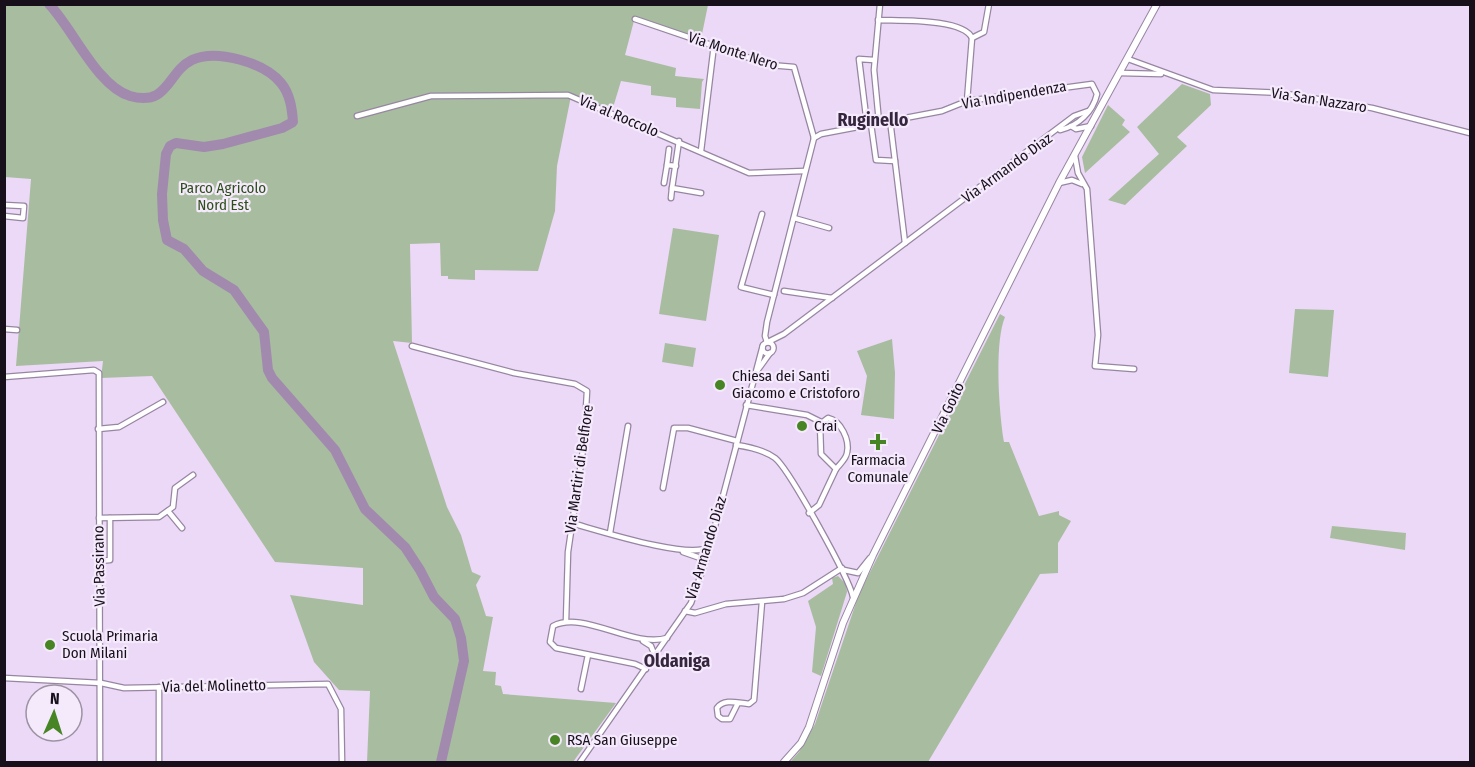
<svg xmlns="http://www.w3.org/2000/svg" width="1475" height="767" font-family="'Fira Sans Condensed',sans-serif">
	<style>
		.green { fill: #a8bda0 }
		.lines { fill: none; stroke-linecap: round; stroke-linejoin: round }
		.river { stroke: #a28aaf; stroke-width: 10 }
		.minor-casing { stroke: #9786a2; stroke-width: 7 }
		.tertiary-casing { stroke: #9786a2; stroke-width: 8 }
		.minor { stroke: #fff; stroke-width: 4.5 }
		.tertiary { stroke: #fff; stroke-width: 6 }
		.poi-dot { fill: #478524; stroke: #f5e9fc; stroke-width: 2 }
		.labels { text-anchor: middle; stroke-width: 4.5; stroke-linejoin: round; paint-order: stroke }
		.street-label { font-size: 15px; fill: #17101b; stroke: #f5e9fc }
		.park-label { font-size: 15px; fill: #2c4f1a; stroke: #f5e9fc }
		.poi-label { font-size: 15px; fill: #17101b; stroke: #f5e9fc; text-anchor: start }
		.quarter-label { font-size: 18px; font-weight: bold; fill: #35263e; stroke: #f5e9fc }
	</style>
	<rect width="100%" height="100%" fill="#ecd9f7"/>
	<g class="green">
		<path d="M5,5H708L701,39L635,17L625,55L676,68L675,76L704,79L702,82L700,109L676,107V98L651,95V86L621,81L612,111L571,96L557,166L555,211L538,271L475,270V280L448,279V276H441L440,243L410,244L412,343L393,341L447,507L461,535L472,572L481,576L476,585L486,616L493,617L483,671L496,672L495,685L501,686L503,694L616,703L573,762H367L370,691L339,690L314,662L290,595L363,605V568L275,562L152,376L101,378L103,361L16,366L31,179L5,177Z"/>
		<path d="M1182,84L1210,94L1211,105L1177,137L1187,146L1125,205L1108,200L1159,154L1137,127Z"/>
		<path d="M1108,105L1125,120L1122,125L1130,132L1085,173L1082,157Z"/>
		<path d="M673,228L719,235L706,321L659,314Z"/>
		<path d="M1295,309L1334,310L1328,377L1289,373Z"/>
		<path d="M1000,314L1005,317C994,343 999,414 1004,442H1009L1039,516L1059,511V515L1071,521L1058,543V573L1040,574L928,762H790L799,752L815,724L859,594Z"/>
		<path d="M892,339L895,373L894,419L861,415L867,376L857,351Z"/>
		<path d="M665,343L696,348L693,367L662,362Z"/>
		<path d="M1332,526L1406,533L1405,550L1330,538Z"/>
		<path d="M838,576L846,584L847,592L821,676L812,672L816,627L808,601L833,584L832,578Z"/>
	</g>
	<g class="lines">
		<path class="river" d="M49,4C73,29 97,86 130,96C169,107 167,72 192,60C216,49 264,62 281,83C290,94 292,108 293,122L282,128L223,144L204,147L176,143L170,146L166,154L162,194L163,220L167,240L184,249L203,271L234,290L264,332L268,370L272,378L335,450L365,509L405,547L420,570L434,597L455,619L461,638L464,661L441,762"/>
		<g class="minor-casing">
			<g id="minor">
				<path d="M635,19L770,65L794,67L814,138"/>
				<path d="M878,20C898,21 963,18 972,38L967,101"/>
				<path d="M972,38L984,32L989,4"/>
				<path d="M1128,59L1213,90L1281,93L1372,108L1470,133"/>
				<path d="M1120,73L1161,74"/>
				<path d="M357,116L431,96L568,95L749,173L805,171"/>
				<path d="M890,120L905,243"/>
				<path d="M879,122L874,70L880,4"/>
				<path d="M867,124L859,59L874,60"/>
				<path d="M871,124L876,160L895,161"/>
				<path d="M1071,126L1076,129L1091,126"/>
				<path d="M814,138L821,134L942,111L967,101L1092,84L1097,94C1093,112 1078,126 1060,130"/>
				<path d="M679,141L672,188L701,193"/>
				<path d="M669,149L667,165L676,166"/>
				<path d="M701,151L714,45"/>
				<path d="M1075,156L1078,173L1087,189L1098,335L1095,366L1134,369"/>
				<path d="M664,183L667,165"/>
				<path d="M1059,183L1072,180L1082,184"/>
				<path d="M671,198L672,188"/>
				<path d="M4,205L24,206L23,218L4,216"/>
				<path d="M762,214L741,287L774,295"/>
				<path d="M794,218L829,228"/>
				<path d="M784,291L832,298"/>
				<path d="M4,329L17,330"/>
				<path d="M767,342L765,336L767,322L814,138"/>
				<path d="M768,342L784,334L1074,116L1088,111"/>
				<circle cx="768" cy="348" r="5.5"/>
				<path d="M412,346L514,373L575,384L587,391L584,443L568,552L566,621"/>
				<path d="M757,371L770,353"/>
				<path d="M4,377L94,370L99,373L100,762"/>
				<path d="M746,405L807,415L821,422"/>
				<path d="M828,418C841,421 850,440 847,453C846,459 840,464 836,469L821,454L820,424Z"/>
				<path d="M98,429L119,427L163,402"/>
				<path d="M736,445C750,447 764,450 775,458C789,469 849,578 853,597"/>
				<path d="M663,488L674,428H688L737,441"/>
				<path d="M168,511L182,528"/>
				<path d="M809,513L819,505L836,469"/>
				<path d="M99,518L159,517L173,507L175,488L193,475"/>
				<path d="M571,523C597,530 689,560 709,547"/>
				<path d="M610,533L628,426"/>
				<path d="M683,552L706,560"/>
				<path d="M99,561L110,560V518"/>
				<path d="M844,570L858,573L870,558"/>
				<path d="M685,611L695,613L726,604L784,599L803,593L842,568"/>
				<path d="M643,641L651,646L655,656"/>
				<path d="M646,669L635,664L556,648L550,642L553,626C584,610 631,648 667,638"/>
				<path d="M4,678L101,683L124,688L328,684L341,709L342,762"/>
				<path d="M581,689L588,655"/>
				<path d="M738,703L730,719H722L718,716L717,708C724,698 738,703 749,704L754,700L762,602"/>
				<path d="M159,762V687"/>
				<path d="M580,762L691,603L706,560L763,345"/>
			</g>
		</g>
		<g class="tertiary-casing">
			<path id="tertiary" d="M784,762L801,743L809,727L843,623L873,555L1059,183L1157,4"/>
		</g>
		<use href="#minor" class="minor"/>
		<use href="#tertiary" class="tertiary"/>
	</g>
	<g class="poi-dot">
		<circle cx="720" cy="385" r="6"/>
		<circle cx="802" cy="426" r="6"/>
		<path d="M875 433h6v6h6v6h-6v6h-6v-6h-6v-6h6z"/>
		<circle cx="50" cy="645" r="6"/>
		<circle cx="555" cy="740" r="6"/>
	</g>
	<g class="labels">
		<g class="street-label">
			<text transform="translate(733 51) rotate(18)" y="5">Via Monte Nero</text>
			<text transform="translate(1014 95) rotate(-10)" y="5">Via Indipendenza</text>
			<text transform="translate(1319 100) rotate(9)" y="5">Via San Nazzaro</text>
			<text transform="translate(619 116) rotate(23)" y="5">Via al Roccolo</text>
			<text transform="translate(1007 168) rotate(-36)" y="5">Via Armando Diaz</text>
			<text transform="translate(948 408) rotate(-64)" y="5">Via Goito</text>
			<text transform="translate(579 469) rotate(-82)" y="5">Via Martiri di Belfiore</text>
			<text transform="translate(706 548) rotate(-73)" y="5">Via Armando Diaz</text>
			<text transform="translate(99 566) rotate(-91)" y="5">Via Passirano</text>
			<text transform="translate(214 686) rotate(-1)" y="5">Via del Molinetto</text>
		</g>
		<g class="park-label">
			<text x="223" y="193">Parco Agricolo<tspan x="223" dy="17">Nord Est</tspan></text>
		</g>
		<g class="poi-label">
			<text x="732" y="381">Chiesa dei Santi<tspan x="732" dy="17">Giacomo e Cristoforo</tspan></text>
			<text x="814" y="431">Crai</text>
			<text x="878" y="465" text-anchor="middle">Farmacia<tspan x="878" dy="17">Comunale</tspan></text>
			<text x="62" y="641">Scuola Primaria<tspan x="62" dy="17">Don Milani</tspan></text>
			<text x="567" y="745">RSA San Giuseppe</text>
		</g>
		<g class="quarter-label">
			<text x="873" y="126">Ruginello</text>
			<text x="677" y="667">Oldaniga</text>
		</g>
	</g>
	<rect width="1475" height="767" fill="none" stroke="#17101b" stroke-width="12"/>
	<g transform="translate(54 713) rotate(3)"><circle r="28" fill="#f5e9fc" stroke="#9c92a2" stroke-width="1.5"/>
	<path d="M0-4.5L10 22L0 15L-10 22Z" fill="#478524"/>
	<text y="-9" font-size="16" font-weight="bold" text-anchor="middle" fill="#17101b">N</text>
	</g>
</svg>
